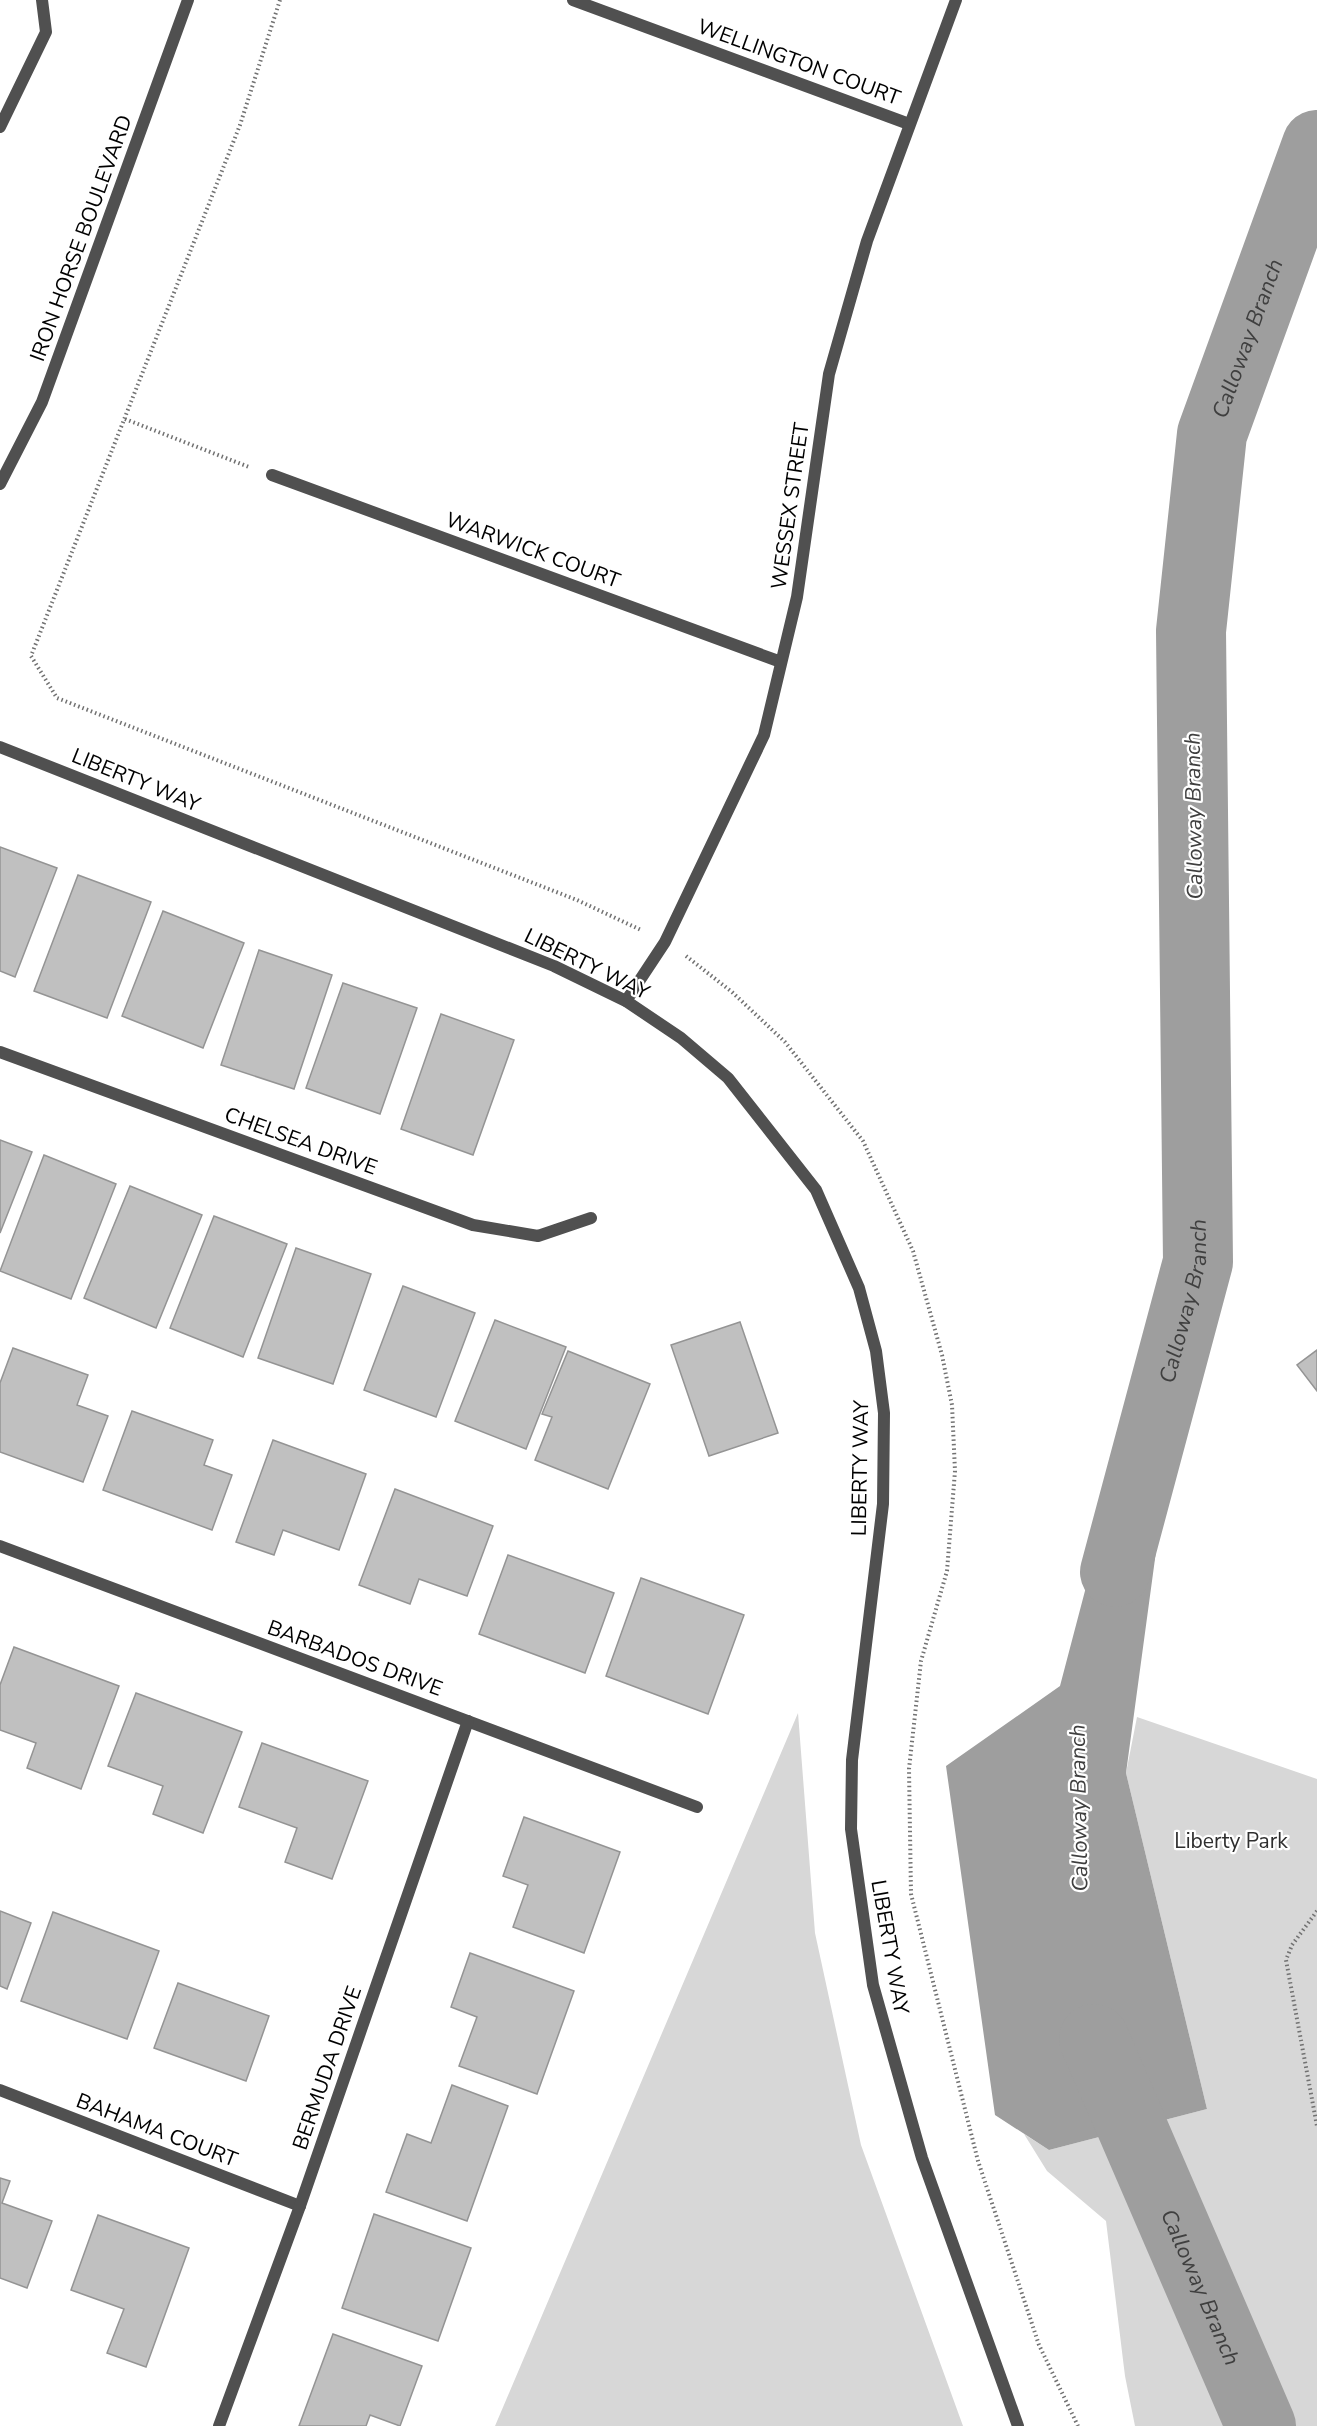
<svg xmlns="http://www.w3.org/2000/svg" width="1317" height="2426" font-family="'Nunito Sans',sans-serif">
	<style>
		.green { fill: #d7d7d7 }
		.water { fill: #9e9e9e }
		.lines { fill: none; stroke-linecap: round; stroke-linejoin: round }
		.river { stroke: #9e9e9e; stroke-width: 70 }
		.building { fill: #c0c0c0; stroke: #949494; stroke-width: 1.5 }
		.path { stroke: #727272; stroke-width: 4; stroke-dasharray: 1.5 3; stroke-linecap: butt }
		.service { stroke: #505050; stroke-width: 12 }
		.minor { stroke: #505050; stroke-width: 12 }
		.tertiary { stroke: #505050; stroke-width: 12 }
		.labels { text-anchor: middle; stroke-width: 4.5; stroke-linejoin: round; paint-order: stroke }
		.street-label { font-size: 21px; fill: #000; stroke: #fff }
		.park-label { font-size: 21px; fill: #2e2e2e; stroke: #fff }
		.water-label { font-size: 22px; font-style: italic; fill: #3f3f3f; stroke: #fff }
	</style>
	<rect width="100%" height="100%" fill="#fff"/>
	<g class="green">
		<path d="M798,1713L815,1933L861,2145L963,2426H495Z"/>
		<path d="M1137,1717L1317,1779V2426H1135L1125,2376L1106,2221L1047,2171L1024,2134L1049,2150L1207,2109L1126,1773Z"/>
	</g>
	<path class="water" d="M1117,1469L1165,1485L1126,1773L1207,2109L1049,2150L995,2115L946,1766L1060,1686Z"/>
	<g class="lines">
		<g class="river">
			<path id="s1" d="M1115,1572L1198,1262L1191,631L1212,434L1317,145"/>
			<path id="s2" d="M1094,2039L1261,2426"/>
		</g>
	</g>
	<g class="building">
		<path d="M0,847L57,868L15,977L0,971Z"/>
		<path d="M78,875L151,902L107,1018L34,991Z"/>
		<path d="M163,911L244,943L203,1048L122,1016Z"/>
		<path d="M259,950L332,975L294,1089L221,1065Z"/>
		<path d="M343,983L417,1008L380,1114L306,1088Z"/>
		<path d="M441,1014L514,1040L473,1155L401,1129Z"/>
		<path d="M0,1140L32,1152L0,1233Z"/>
		<path d="M44,1155L116,1184L71,1299L0,1271Z"/>
		<path d="M130,1186L202,1215L156,1328L84,1298Z"/>
		<path d="M214,1216L287,1244L243,1357L170,1328Z"/>
		<path d="M296,1248L371,1274L333,1384L258,1358Z"/>
		<path d="M403,1286L475,1313L436,1417L364,1390Z"/>
		<path d="M495,1320L566,1347L526,1449L455,1421Z"/>
		<path d="M740,1322L778,1433L709,1456L671,1345Z"/>
		<path d="M13,1348L88,1375L77,1405L108,1416L83,1482L0,1452V1383Z"/>
		<path d="M1317,1350V1391L1297,1365Z"/>
		<path d="M568,1351L650,1384L608,1489L535,1460L552,1417L542,1414Z"/>
		<path d="M132,1411L213,1440L204,1465L232,1475L212,1530L103,1490Z"/>
		<path d="M273,1440L366,1474L339,1550L283,1530L274,1555L236,1542Z"/>
		<path d="M395,1489L493,1526L467,1596L419,1579L410,1604L359,1585Z"/>
		<path d="M508,1555L614,1593L585,1673L479,1634Z"/>
		<path d="M641,1578L744,1615L708,1714L606,1676Z"/>
		<path d="M14,1647L119,1686L81,1789L27,1768L36,1743L0,1730V1685Z"/>
		<path d="M136,1693L242,1732L203,1833L153,1814L163,1786L108,1766Z"/>
		<path d="M262,1743L368,1781L332,1879L285,1862L297,1828L239,1807Z"/>
		<path d="M524,1817L620,1852L584,1953L513,1927L528,1885L503,1876Z"/>
		<path d="M0,1911L31,1923L7,1989L0,1986Z"/>
		<path d="M53,1912L159,1951L127,2039L21,2001Z"/>
		<path d="M470,1953L574,1991L537,2094L459,2066L477,2017L451,2007Z"/>
		<path d="M178,1983L269,2016L246,2081L154,2048Z"/>
		<path d="M452,2085L508,2106L467,2221L386,2192L407,2134L431,2143Z"/>
		<path d="M0,2178L10,2181L2,2203L52,2221L27,2288L0,2278Z"/>
		<path d="M374,2214L471,2248L438,2341L342,2308Z"/>
		<path d="M98,2215L189,2248L146,2367L107,2353L124,2309L71,2290Z"/>
		<path d="M333,2334L422,2366L400,2426L370,2415L366,2426H299Z"/>
	</g>
	<g class="lines">
		<g class="path">
			<path d="M280,0L240,125L31,656L57,698L577,900L641,930"/>
			<path d="M125,419L249,467"/>
			<path d="M686,956L732,992L785,1042L863,1141L913,1251L942,1355L952,1405L955,1471L947,1571L921,1661L909,1769L911,1894L978,2161L1039,2345L1078,2426"/>
			<path d="M1317,1911L1292,1945L1286,1960L1317,2126"/>
		</g>
		<path class="service" d="M0,127L46,32L42,0"/>
		<g class="minor">
			<path d="M573,0L909,124"/>
			<path d="M272,475L781,662"/>
			<path d="M626,1001L665,942L764,735L797,597L829,374L867,241L956,0"/>
			<path d="M0,1052L473,1225L538,1236L591,1218"/>
			<path d="M0,1546L697,1807"/>
			<path d="M0,2090L300,2206"/>
			<path d="M219,2426L300,2206L468,1721"/>
		</g>
		<g class="tertiary">
			<path d="M0,484L42,402L188,0"/>
			<path d="M0,747L554,966L626,1001L681,1038L728,1078L816,1190L859,1288L876,1351L884,1413L883,1504L852,1760L851,1829L873,1985L922,2158L1018,2426"/>
		</g>
	</g>
	<g class="labels">
		<g class="street-label">
			<text transform="translate(799 62) rotate(20)" y="7">WELLINGTON COURT</text>
			<text transform="translate(81 238) rotate(-70)" y="7">IRON HORSE BOULEVARD</text>
			<text transform="translate(790 506) rotate(-82)" y="7">WESSEX STREET</text>
			<text transform="translate(533 550) rotate(20)" y="7">WARWICK COURT</text>
			<text transform="translate(136 780) rotate(22)" y="7">LIBERTY WAY</text>
			<text transform="translate(587 964) rotate(26)" y="7">LIBERTY WAY</text>
			<text transform="translate(301 1141) rotate(20)" y="7">CHELSEA DRIVE</text>
			<text transform="translate(860 1468) rotate(-89)" y="7">LIBERTY WAY</text>
			<text transform="translate(355 1658) rotate(20)" y="7">BARBADOS DRIVE</text>
			<text transform="translate(890 1947) rotate(80)" y="7">LIBERTY WAY</text>
			<text transform="translate(327 2068) rotate(-71)" y="7">BERMUDA DRIVE</text>
			<text transform="translate(157 2130) rotate(21)" y="7">BAHAMA COURT</text>
		</g>
		<g class="park-label">
			<text x="1231" y="1848">Liberty Park</text>
		</g>
		<g class="water-label">
			<text dy="8" stroke="none"><textPath href="#s1" startOffset="1252">Calloway Branch</textPath></text>
			<text transform="translate(1193 816) rotate(-91)" y="8">Calloway Branch</text>
			<text dy="8" stroke="none"><textPath href="#s1" startOffset="280">Calloway Branch</textPath></text>
			<text transform="translate(1078 1808) rotate(-91)" y="8">Calloway Branch</text>
			<text dy="8" stroke="none"><textPath href="#s2" startOffset="270">Calloway Branch</textPath></text>
		</g>
	</g>
</svg>
